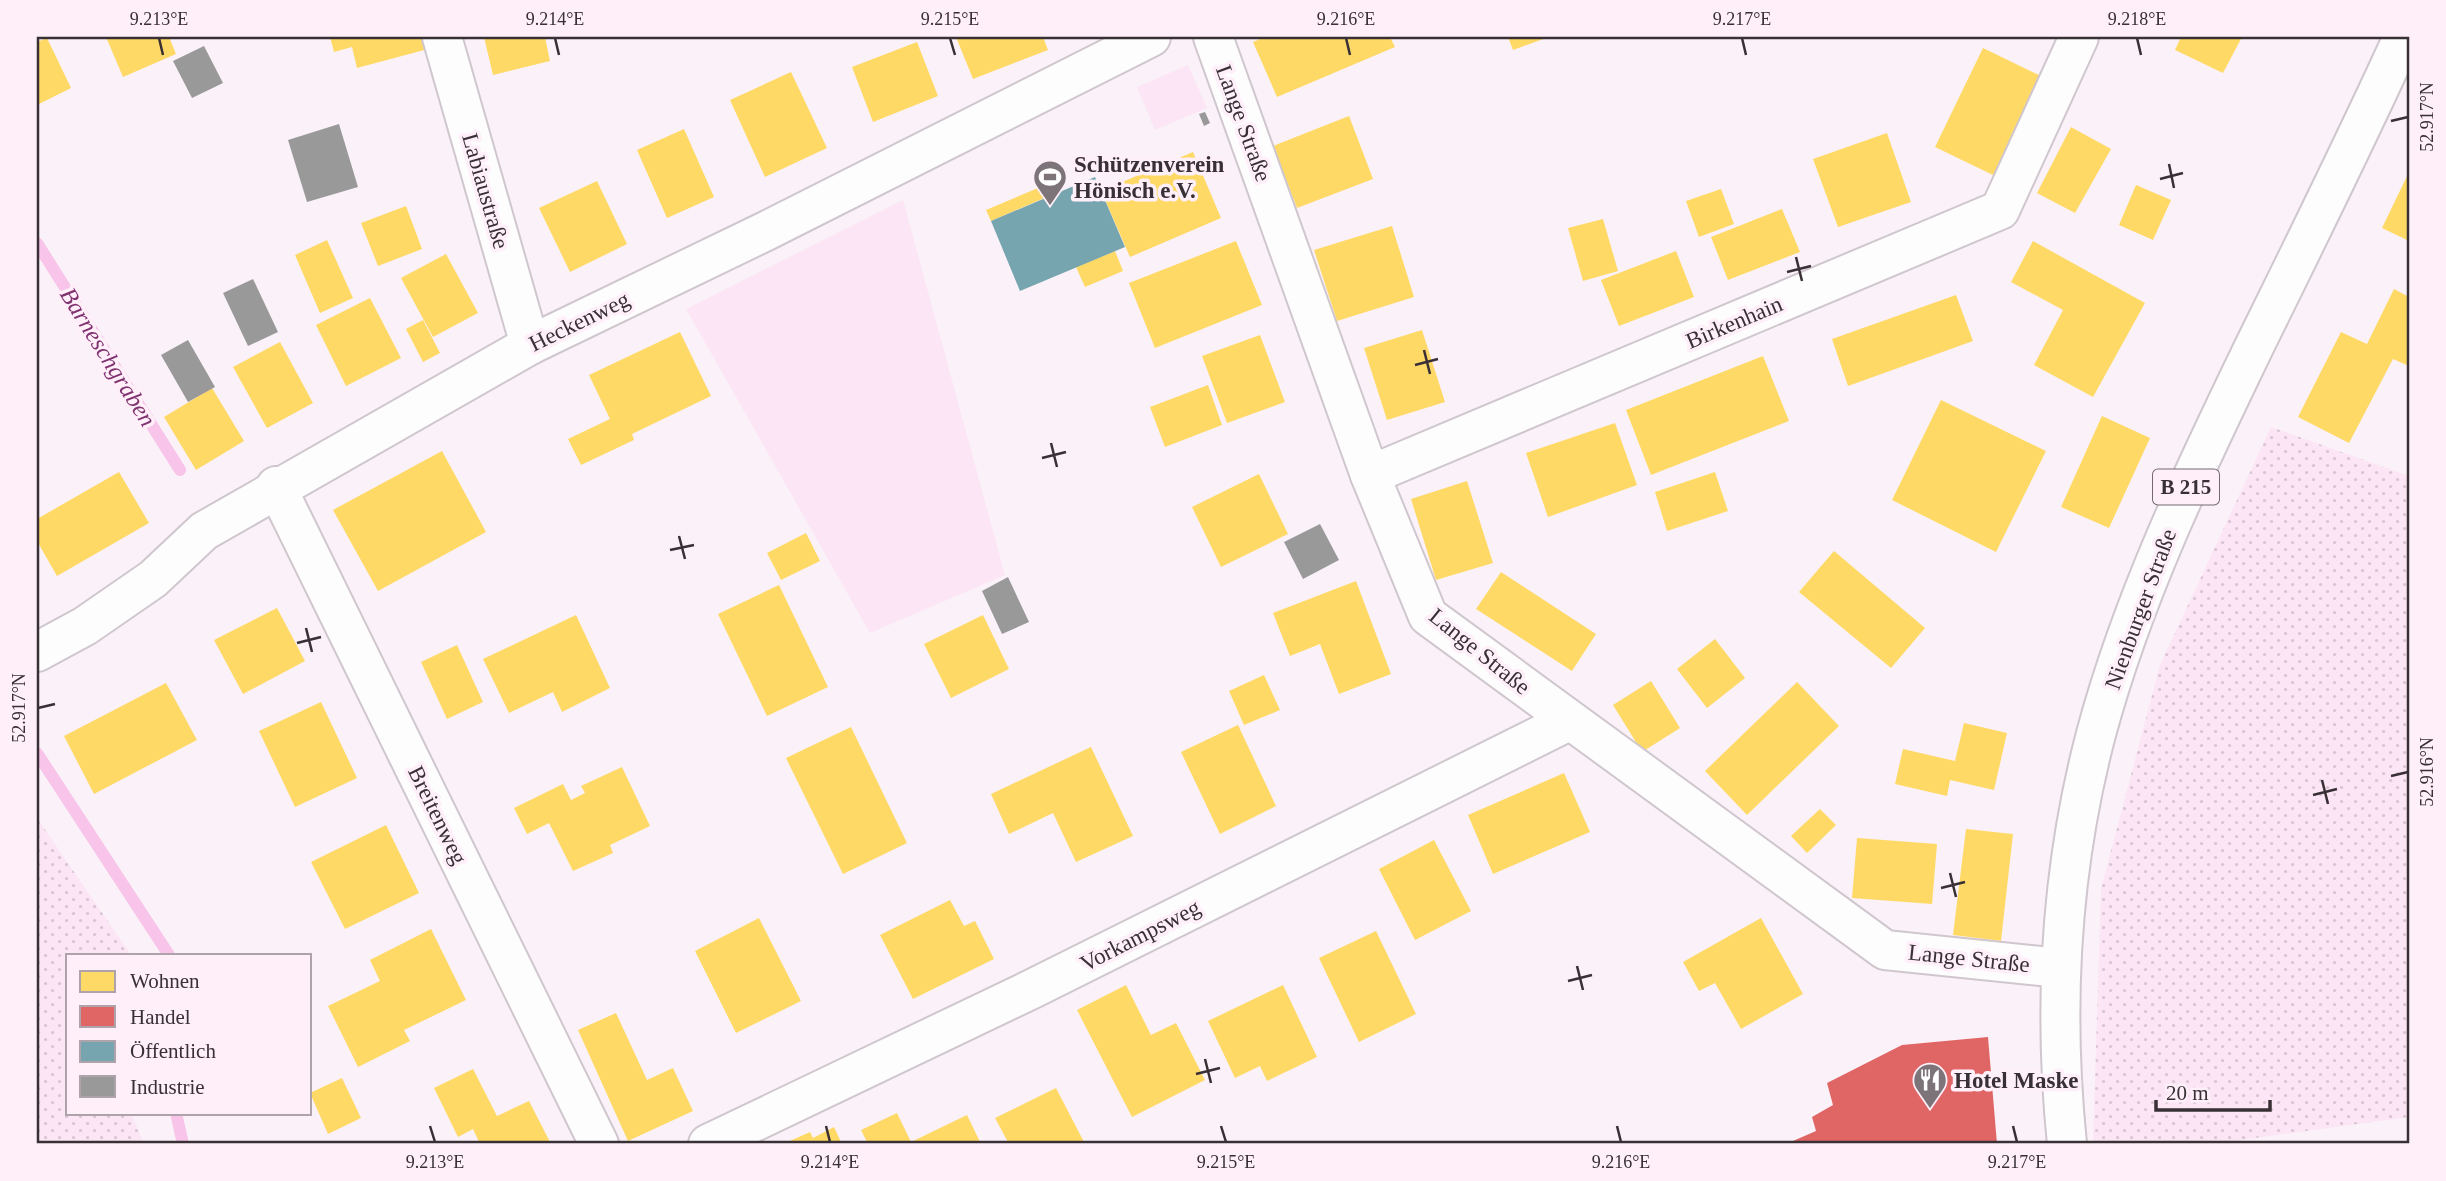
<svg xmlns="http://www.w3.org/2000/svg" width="2446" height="1181" font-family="Georgia,serif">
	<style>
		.grass { fill: url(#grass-dots) }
		.green { fill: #fce5f5 }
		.homes { fill: #ffd966 }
		.shops { fill: #e06666 }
		.public { fill: #76a5af }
		.industry { fill: #999 }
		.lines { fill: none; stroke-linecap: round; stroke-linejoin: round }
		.stream { stroke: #f8c4ea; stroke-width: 12 }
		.street-casing { stroke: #cfc7cd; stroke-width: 42 }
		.primary-casing { stroke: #cfc7cd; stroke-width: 42 }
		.street { stroke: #fefdfe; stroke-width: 38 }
		.primary { stroke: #fefdfe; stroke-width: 38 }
		.ticks { fill: none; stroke: #393036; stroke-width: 2.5 }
		.labels { text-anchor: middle; stroke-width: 7; stroke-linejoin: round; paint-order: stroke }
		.shield { fill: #feeff9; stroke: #746970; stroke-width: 2 }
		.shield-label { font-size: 21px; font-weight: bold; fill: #393036 }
		.street-label { font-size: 23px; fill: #393036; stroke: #feeff9 }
		.poi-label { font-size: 23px; font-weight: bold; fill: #393036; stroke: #feeff9; text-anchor: start }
		.water-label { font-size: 24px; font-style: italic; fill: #80316f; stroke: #feeff9 }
		.neatline { fill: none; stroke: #393036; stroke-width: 2.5 }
		.ticks-label { font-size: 18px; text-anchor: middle; fill: #393036 }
	</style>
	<defs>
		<pattern id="grass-dots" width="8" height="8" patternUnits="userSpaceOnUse" patternTransform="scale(1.75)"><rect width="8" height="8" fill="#fce5f5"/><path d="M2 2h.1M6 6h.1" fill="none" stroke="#d9c5d3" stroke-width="1.8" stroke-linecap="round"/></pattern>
	</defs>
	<rect width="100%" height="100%" fill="#faf2f8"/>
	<g class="grass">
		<path d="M2271,427L2409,476V1117L2211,1144H2093L2101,889L2160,665Z"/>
		<path d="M37,818L131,955H68V1113H131L144,1144H37Z"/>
	</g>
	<g class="green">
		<path d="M1188,65L1207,108L1155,130L1137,87Z"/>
		<path d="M903,200L1005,575L870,633L686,309Z"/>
	</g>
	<g class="homes">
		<path d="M106,37H169L176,54L123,77Z"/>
		<path d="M330,37H425L428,49L357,68L352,47L334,52Z"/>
		<path d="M484,37H545L550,61L493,75Z"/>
		<path d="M956,37H1043L1048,50L973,79Z"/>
		<path d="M1265,37H1390L1395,47L1277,97L1253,42Z"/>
		<path d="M1508,37H1549L1513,50Z"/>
		<path d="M2181,37H2242L2223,73L2175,50Z"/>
		<path d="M47,38L71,88L37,105V42Z"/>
		<path d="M917,42L938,96L873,122L852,67Z"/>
		<path d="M1983,48L2043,77L1995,176L1935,147Z"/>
		<path d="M791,72L827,148L765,177L730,100Z"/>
		<path d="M1349,116L1373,179L1297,208L1273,146Z"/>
		<path d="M2071,127L2111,149L2075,213L2037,193Z"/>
		<path d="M684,129L714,197L667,218L637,150Z"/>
		<path d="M1887,133L1911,202L1838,227L1813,159Z"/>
		<path d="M1193,152L1221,218L1130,257L1101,191Z"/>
		<path d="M2409,172V241L2382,228Z"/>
		<path d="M597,181L627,244L570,272L539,208Z"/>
		<path d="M1045,185L1049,196L991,221L986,210Z"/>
		<path d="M2136,185L2171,200L2153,240L2119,225Z"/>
		<path d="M1721,189L1734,224L1699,237L1686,201Z"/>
		<path d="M406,206L422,249L378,266L361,223Z"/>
		<path d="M1782,209L1800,252L1728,280L1711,237Z"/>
		<path d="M1603,219L1618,271L1583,281L1568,228Z"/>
		<path d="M1392,226L1414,297L1337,321L1314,250Z"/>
		<path d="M327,240L353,298L320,313L295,255Z"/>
		<path d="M1236,241L1262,305L1155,348L1129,283Z"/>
		<path d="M2033,241L2145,303L2093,397L2034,365L2063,310L2011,282Z"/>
		<path d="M1115,251L1123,271L1085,287L1076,267Z"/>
		<path d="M1676,251L1694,297L1619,326L1601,280Z"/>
		<path d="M446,254L478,313L433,337L401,278Z"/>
		<path d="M2394,289L2409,297V366L2393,359L2349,443L2298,417L2341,332L2367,344Z"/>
		<path d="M1956,295L1973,341L1848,386L1832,339Z"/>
		<path d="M370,298L401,358L346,386L316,325Z"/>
		<path d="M423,320L440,353L423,362L406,329Z"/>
		<path d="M1422,330L1445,402L1387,420L1364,348Z"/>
		<path d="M680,332L711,396L632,434L634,440L581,465L568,439L610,419L589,375Z"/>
		<path d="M1260,335L1285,402L1227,423L1202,356Z"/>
		<path d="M280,342L313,403L267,428L233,367Z"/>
		<path d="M1763,356L1789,421L1651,475L1626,410Z"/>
		<path d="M1208,385L1222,425L1165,447L1150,407Z"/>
		<path d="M212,388L244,441L196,470L164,417Z"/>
		<path d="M1941,400L2046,451L1996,552L1892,500Z"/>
		<path d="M2102,416L2150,438L2109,528L2061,507Z"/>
		<path d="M1615,423L1637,485L1548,517L1526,453Z"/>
		<path d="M442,451L486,532L378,591L333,510Z"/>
		<path d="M119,472L149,523L57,576L37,541V519Z"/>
		<path d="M1715,472L1728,511L1667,531L1655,492Z"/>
		<path d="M1259,474L1288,534L1221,567L1192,507Z"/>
		<path d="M1467,481L1493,563L1436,580L1411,499Z"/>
		<path d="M806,533L820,561L781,580L767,553Z"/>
		<path d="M1834,551L1925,628L1891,668L1799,592Z"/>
		<path d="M1501,572L1596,634L1572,671L1476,609Z"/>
		<path d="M1356,581L1391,674L1339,694L1320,644L1290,656L1273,613Z"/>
		<path d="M779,585L828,687L767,716L718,614Z"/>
		<path d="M277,608L305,661L243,694L214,640Z"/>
		<path d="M576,615L610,688L562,712L553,692L509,713L483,659Z"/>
		<path d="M983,615L1009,669L951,698L924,644Z"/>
		<path d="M1715,639L1745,678L1707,708L1677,669Z"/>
		<path d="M457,645L483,702L447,719L421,662Z"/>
		<path d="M1264,675L1280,710L1244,725L1229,691Z"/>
		<path d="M1651,681L1680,728L1642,752L1613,705Z"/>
		<path d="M1797,682L1839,726L1747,815L1705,771Z"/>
		<path d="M166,683L197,740L94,794L64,736Z"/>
		<path d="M321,702L357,778L295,807L259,731Z"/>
		<path d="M1964,723L2007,733L1994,790L1950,780L1947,796L1895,784L1903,749L1955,761Z"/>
		<path d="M1238,725L1276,806L1220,834L1181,752Z"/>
		<path d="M851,727L907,843L843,874L786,758Z"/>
		<path d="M1091,747L1133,836L1076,862L1053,813L1009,834L991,794Z"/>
		<path d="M622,767L650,826L610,845L613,853L573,871L549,823L527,834L514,808L563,784L571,800L585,793L581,786Z"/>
		<path d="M1564,773L1590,832L1493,874L1468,815Z"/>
		<path d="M1820,809L1836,825L1807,853L1791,836Z"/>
		<path d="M386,825L419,893L345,929L311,862Z"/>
		<path d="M1966,829L2013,834L2001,941L1953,935Z"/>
		<path d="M1857,838L1937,844L1932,904L1852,898Z"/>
		<path d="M1434,840L1471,911L1415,940L1379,869Z"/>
		<path d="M950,900L964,926L975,921L994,959L913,999L880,935Z"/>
		<path d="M759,918L801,1001L736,1033L695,951Z"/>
		<path d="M1761,918L1803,994L1741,1029L1715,983L1699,991L1683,962Z"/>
		<path d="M431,929L466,1000L404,1030L410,1041L358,1067L328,1006L380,981L370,960Z"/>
		<path d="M1376,931L1416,1014L1359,1042L1319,958Z"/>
		<path d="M1126,985L1151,1035L1176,1023L1205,1080L1132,1117L1077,1010Z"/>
		<path d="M1283,985L1317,1057L1267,1081L1260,1066L1235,1078L1208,1021Z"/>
		<path d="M616,1013L647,1080L673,1068L693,1111L628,1141L578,1030Z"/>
		<path d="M473,1069L497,1116L529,1101L551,1144H480L473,1129L458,1137L434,1088Z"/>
		<path d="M342,1078L361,1118L328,1134L310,1093Z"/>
		<path d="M1056,1088L1085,1144H1009L995,1118Z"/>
		<path d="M897,1113L911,1142L967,1115L981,1144H868L861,1130Z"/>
		<path d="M834,1127L842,1144H783L810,1132L813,1138Z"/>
	</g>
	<path class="shops" d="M1988,1037L1997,1144H1786L1816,1131L1812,1117L1833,1105L1827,1083L1902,1045Z"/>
	<path class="public" d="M1095,177L1125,247L1020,291L991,221Z"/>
	<g class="industry">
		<path d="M204,46L223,83L192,98L173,61Z"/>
		<path d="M1205,112L1210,123L1204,126L1199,114Z"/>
		<path d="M339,124L358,187L307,202L288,140Z"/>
		<path d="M253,279L278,332L248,346L223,293Z"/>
		<path d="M188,340L215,387L188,402L161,355Z"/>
		<path d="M1320,524L1339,560L1303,579L1284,542Z"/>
		<path d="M1008,577L1029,622L1002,634L982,591Z"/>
	</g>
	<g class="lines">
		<g class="stream">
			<path d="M37,243L180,470"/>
			<path d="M37,753L169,955"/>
			<path d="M176,1113L183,1144"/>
		</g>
		<g class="street-casing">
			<g id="street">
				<path d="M442,37L530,345"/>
				<path d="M1213,37L1370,475L1428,616L1885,950L2060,968"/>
				<path d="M1370,475L2000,210L2079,37"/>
				<path d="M276,486L599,1144"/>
				<path d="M37,652L85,626L153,579L204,531L530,345L766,231L1151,37"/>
				<path d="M708,1144L1032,989L1569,721"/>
			</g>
		</g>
		<g class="primary-casing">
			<path id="primary" d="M2067,1144C2053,1007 2061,867 2096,734C2132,600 2192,475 2252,351C2303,247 2355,143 2403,37"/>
		</g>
		<use href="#street" class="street"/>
		<use href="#primary" class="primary"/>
	</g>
	<path class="ticks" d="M159,38L163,55M555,38L559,55M950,38L955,55M1346,38L1350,55M1742,38L1746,55M2137,38L2141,55M2391,121L2408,117M2169,164L2174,188M2160,179L2183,173M1796,257L1802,281M1787,272L1811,266M1424,350L1430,374M1415,365L1438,359M1051,443L1057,467M1042,458L1066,452M679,536L685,559M670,550L694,545M306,628L312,652M297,643L321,637M38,708L55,704M2391,776L2408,772M2322,780L2328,804M2313,795L2337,789M1950,873L1956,897M1941,888L1965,882M1577,966L1583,990M1568,981L1592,975M1205,1059L1211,1083M1196,1074L1220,1068M430,1126L435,1142M826,1126L830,1142M1221,1126L1226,1142M1617,1126L1621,1142M2013,1126L2017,1142"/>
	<defs>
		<g id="stadium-pin" transform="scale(1.75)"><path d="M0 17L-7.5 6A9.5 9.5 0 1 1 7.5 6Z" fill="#7d747a" stroke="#feeff9"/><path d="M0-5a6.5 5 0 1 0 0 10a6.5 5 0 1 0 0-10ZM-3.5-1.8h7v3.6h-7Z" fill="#fff"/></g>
		<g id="restaurant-pin" transform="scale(1.75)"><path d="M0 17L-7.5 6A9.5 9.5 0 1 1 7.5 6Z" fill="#7d747a" stroke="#feeff9"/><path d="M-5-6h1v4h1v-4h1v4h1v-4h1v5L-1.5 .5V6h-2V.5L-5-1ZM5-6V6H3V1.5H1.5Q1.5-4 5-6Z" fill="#fff"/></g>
	</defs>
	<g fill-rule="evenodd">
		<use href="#stadium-pin" x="1050" y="177"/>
		<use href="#restaurant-pin" x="1930" y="1080"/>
	</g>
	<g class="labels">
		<rect class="shield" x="2153" y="469.5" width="66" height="35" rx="5"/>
		<g class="shield-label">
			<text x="2186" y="494">B 215</text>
		</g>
		<g class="street-label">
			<text transform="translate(1244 123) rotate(70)" y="8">Lange Straße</text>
			<text transform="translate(486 191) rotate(74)" y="8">Labiaustraße</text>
			<text transform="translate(579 321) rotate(-26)" y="8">Heckenweg</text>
			<text transform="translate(1734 322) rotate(-23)" y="8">Birkenhain</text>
			<text transform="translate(2140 609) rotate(-70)" y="8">Nienburger Straße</text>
			<text transform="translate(1480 651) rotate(39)" y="8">Lange Straße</text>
			<text transform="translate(438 815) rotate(64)" y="8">Breitenweg</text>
			<text transform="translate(1140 935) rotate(-27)" y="8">Vorkampsweg</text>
			<text transform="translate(1969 958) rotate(6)" y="8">Lange Straße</text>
		</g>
		<g class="poi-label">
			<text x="1074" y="172">Schützenverein<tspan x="1074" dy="26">Hönisch e.V.</tspan></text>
			<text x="1954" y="1088">Hotel Maske</text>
		</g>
		<g class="water-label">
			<text transform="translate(108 357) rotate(58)" y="8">Barneschgraben</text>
		</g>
	</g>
	<rect width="2446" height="1181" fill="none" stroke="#feeff9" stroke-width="77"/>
	<rect x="66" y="954" width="245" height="161" fill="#feeff9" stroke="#afa3ab" stroke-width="2"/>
	<rect x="80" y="971" width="35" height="21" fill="#ffd966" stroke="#afa3ab" stroke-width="2"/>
	<text x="130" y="988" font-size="21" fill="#393036">Wohnen</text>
	<rect x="80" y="1006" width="35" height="21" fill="#e06666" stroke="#afa3ab" stroke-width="2"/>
	<text x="130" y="1024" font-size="21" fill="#393036">Handel</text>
	<rect x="80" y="1041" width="35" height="21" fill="#76a5af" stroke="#afa3ab" stroke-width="2"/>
	<text x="130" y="1058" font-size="21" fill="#393036">Öffentlich</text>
	<rect x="80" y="1076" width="35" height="21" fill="#999999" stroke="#afa3ab" stroke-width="2"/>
	<text x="130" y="1094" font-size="21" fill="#393036">Industrie</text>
	<path d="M2156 1100v10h114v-10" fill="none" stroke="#393036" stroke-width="3.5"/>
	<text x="2166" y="1100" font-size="21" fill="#393036" stroke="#feeff9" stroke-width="5" paint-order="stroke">20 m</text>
	<rect x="38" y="38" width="2370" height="1104" class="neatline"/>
	<g class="ticks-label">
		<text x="159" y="25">9.213°E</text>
		<text x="555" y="25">9.214°E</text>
		<text x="950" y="25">9.215°E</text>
		<text x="1346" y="25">9.216°E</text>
		<text x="1742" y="25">9.217°E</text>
		<text x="2137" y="25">9.218°E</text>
		<text transform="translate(2427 117) rotate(-90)" y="6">52.917°N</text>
		<text transform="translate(19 708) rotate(-90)" y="6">52.917°N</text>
		<text transform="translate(2427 772) rotate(-90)" y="6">52.916°N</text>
		<text x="435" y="1168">9.213°E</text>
		<text x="830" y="1168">9.214°E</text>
		<text x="1226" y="1168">9.215°E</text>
		<text x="1621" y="1168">9.216°E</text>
		<text x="2017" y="1168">9.217°E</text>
	</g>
</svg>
